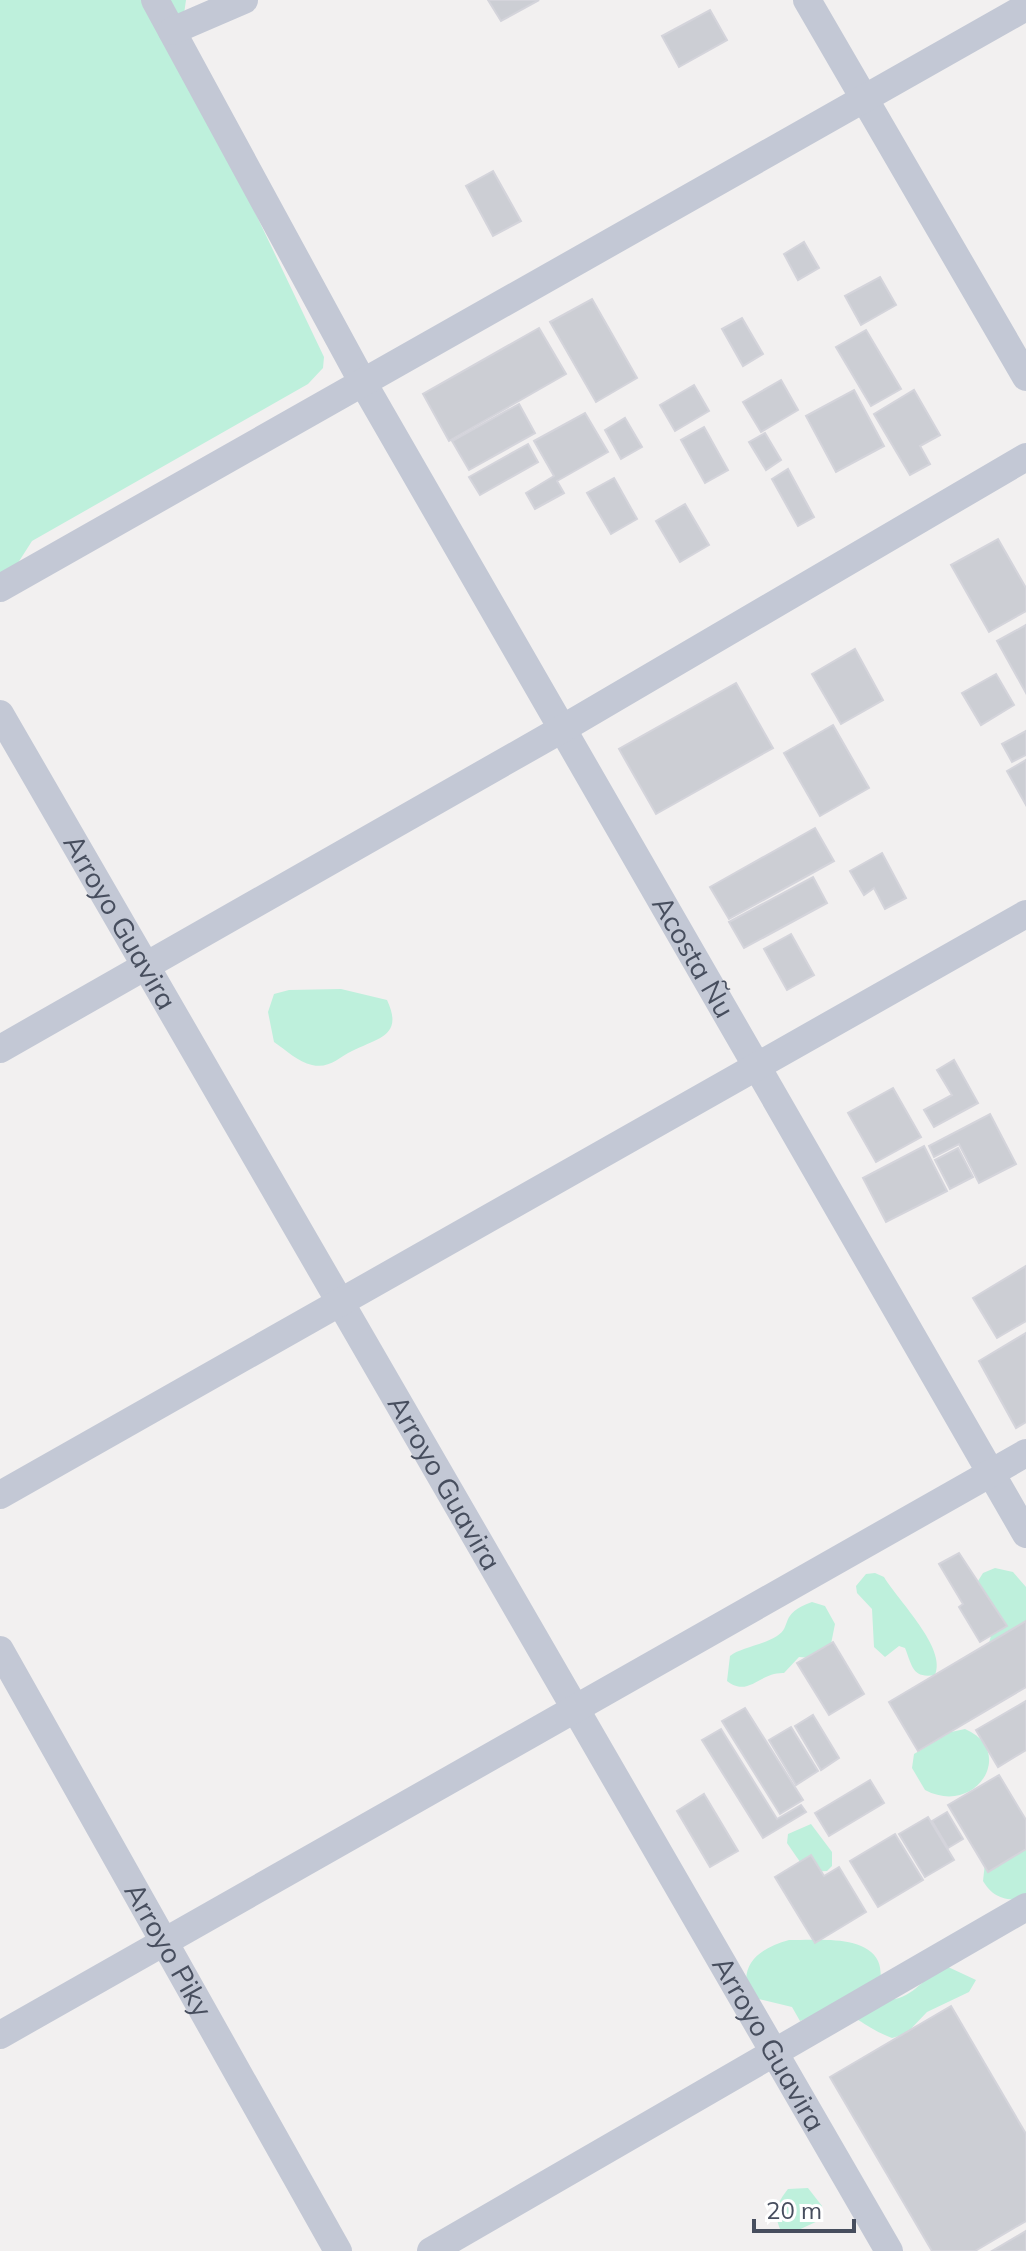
<svg xmlns="http://www.w3.org/2000/svg" width="1026" height="2251" font-family="Mulish,sans-serif">
	<style>
		.green { fill: #bef0dc }
		.building { fill: #ccced4; stroke: #d4d4db; stroke-width: 2 }
		.lines { fill: none; stroke-linecap: round; stroke-linejoin: round }
		.minor { stroke: #c3c8d5; stroke-width: 28 }
		.labels { text-anchor: middle; stroke-width: 7; stroke-linejoin: round; paint-order: stroke }
		.street-label { font-size: 28px; fill: #474e5e; stroke: #fff }
	</style>
	<rect width="100%" height="100%" fill="#f2f0f0"/>
	<g class="green">
		<path d="M0,0H186L182,28L190,76L324,357L323,368L308,384L32,541L0,591Z"/>
		<path d="M341,989L387,1000C404,1036 378,1038 352,1051C338,1058 329,1069 312,1065C298,1062 286,1050 274,1042L268,1012L274,994L289,990Z"/>
		<path d="M995,1568L1013,1572L1026,1587V1654L989,1643L997,1614L978,1581L983,1573Z"/>
		<path d="M875,1573L884,1577C899,1602 947,1648 935,1675C912,1679 912,1665 905,1648L899,1646L885,1657L874,1647L872,1609L857,1593L856,1586L866,1574Z"/>
		<path d="M812,1602L825,1606L835,1624L830,1649L812,1658L799,1657L784,1673C759,1672 749,1698 727,1681L730,1656C739,1648 763,1645 777,1636C793,1626 778,1614 812,1602Z"/>
		<path d="M965,1729C1017,1751 976,1817 925,1790L912,1768L914,1754L951,1732Z"/>
		<path d="M811,1824L832,1852V1866L827,1871L807,1872L787,1843L788,1834Z"/>
		<path d="M1026,1850V1900C1006,1900 994,1899 983,1881L985,1863Z"/>
		<path d="M789,1940C814,1941 865,1934 878,1961C882,1969 880,1982 883,1991L895,1999C918,1994 925,1974 946,1966L976,1980L969,1992L927,2012L906,2034L892,2038C846,2020 855,2000 800,2021L792,2007L750,1997C737,1964 760,1948 789,1940Z"/>
		<path d="M808,2188L822,2206L820,2220L794,2232L781,2231C773,2214 776,2204 788,2189Z"/>
	</g>
	<g class="building">
		<path d="M488,0H539L501,21Z"/>
		<path d="M710,10L727,40L679,67L662,36Z"/>
		<path d="M493,171L521,221L493,236L466,186Z"/>
		<path d="M804,242L819,268L798,280L784,254Z"/>
		<path d="M880,277L896,305L861,325L845,296Z"/>
		<path d="M592,299L637,378L596,402L550,322Z"/>
		<path d="M742,318L763,354L743,366L722,329Z"/>
		<path d="M539,328L566,374L449,441L423,394Z"/>
		<path d="M866,330L901,389L871,406L836,347Z"/>
		<path d="M781,380L798,410L761,432L743,402Z"/>
		<path d="M694,385L709,411L675,431L660,405Z"/>
		<path d="M854,390L884,446L836,472L806,416Z"/>
		<path d="M914,390L940,435L920,446L930,464L910,475L874,414Z"/>
		<path d="M519,404L535,433L469,470L452,441Z"/>
		<path d="M585,413L608,452L557,481L564,493L535,509L526,493L554,476L534,441Z"/>
		<path d="M625,418L642,447L621,459L605,430Z"/>
		<path d="M704,427L728,470L705,483L681,440Z"/>
		<path d="M765,433L781,460L766,470L749,442Z"/>
		<path d="M528,444L538,462L480,495L469,477Z"/>
		<path d="M788,469L814,517L798,526L772,479Z"/>
		<path d="M614,478L637,519L611,534L587,493Z"/>
		<path d="M685,504L709,545L680,562L656,521Z"/>
		<path d="M998,539L1026,588V611L989,632L951,565Z"/>
		<path d="M1026,625V693L997,641Z"/>
		<path d="M855,649L883,700L841,724L812,674Z"/>
		<path d="M996,674L1014,705L981,725L962,693Z"/>
		<path d="M736,683L773,748L656,814L619,749Z"/>
		<path d="M833,725L869,788L820,816L784,753Z"/>
		<path d="M1026,731V755L1012,762L1002,744Z"/>
		<path d="M1026,760V805L1007,771Z"/>
		<path d="M815,828L834,861L729,919L710,887Z"/>
		<path d="M882,853L906,898L885,909L874,888L864,895L850,871Z"/>
		<path d="M813,877L827,903L744,948L729,922Z"/>
		<path d="M791,934L814,975L787,990L764,949Z"/>
		<path d="M954,1060L978,1103L934,1127L924,1110L952,1095L937,1070Z"/>
		<path d="M893,1088L921,1137L876,1162L848,1113Z"/>
		<path d="M990,1114L1016,1164L979,1183L959,1144L934,1157L929,1146Z"/>
		<path d="M924,1146L947,1191L886,1222L863,1178Z"/>
		<path d="M958,1148L973,1177L950,1189L935,1160Z"/>
		<path d="M1026,1266V1321L997,1338L973,1298Z"/>
		<path d="M1026,1333V1422L1016,1428L979,1361Z"/>
		<path d="M959,1553L1007,1626L980,1642L959,1607L963,1604L939,1564Z"/>
		<path d="M1026,1621V1687L918,1751L889,1702Z"/>
		<path d="M833,1642L864,1694L829,1715L797,1663Z"/>
		<path d="M1026,1701V1750L998,1767L976,1730Z"/>
		<path d="M745,1708L803,1800L780,1814L722,1721Z"/>
		<path d="M813,1715L839,1758L821,1770L795,1726Z"/>
		<path d="M791,1727L818,1771L796,1785L769,1740Z"/>
		<path d="M721,1729L777,1819L801,1805L806,1812L763,1838L702,1740Z"/>
		<path d="M999,1775L1026,1820V1849L988,1872L948,1805Z"/>
		<path d="M870,1780L884,1803L829,1836L815,1813Z"/>
		<path d="M704,1794L738,1851L710,1867L677,1811Z"/>
		<path d="M947,1812L963,1839L948,1848L932,1821Z"/>
		<path d="M928,1817L954,1860L925,1877L899,1834Z"/>
		<path d="M895,1834L923,1880L878,1907L850,1861Z"/>
		<path d="M811,1855L824,1876L839,1867L866,1912L815,1943L775,1877Z"/>
		<path d="M951,2006L1026,2134V2221L975,2251H932L830,2077Z"/>
		<path d="M1026,2231V2251H992Z"/>
	</g>
	<g class="lines">
		<g class="minor">
			<path id="s1" d="M155,0L362,381L1026,1534"/>
			<path d="M807,0L1026,377"/>
			<path d="M172,31L244,0"/>
			<path d="M0,588L1026,7"/>
			<path id="s2" d="M0,714L889,2251"/>
			<path d="M0,1049L562,729L1026,457"/>
			<path d="M0,1495L1026,914"/>
			<path id="s3" d="M0,1650L338,2251"/>
			<path d="M0,2035L1026,1453"/>
			<path d="M431,2251L1026,1907"/>
		</g>
	</g>
	<g class="labels">
		<g class="street-label">
			<text dy="10" stroke="none"><textPath href="#s2" startOffset="240">Arroyo Guavira</textPath></text>
			<text dy="10" stroke="none"><textPath href="#s1" startOffset="1098">Acosta Ñu</textPath></text>
			<text dy="10" stroke="none"><textPath href="#s2" startOffset="888">Arroyo Guavira</textPath></text>
			<text dy="10" stroke="none"><textPath href="#s3" startOffset="344">Arroyo Piky</textPath></text>
			<text dy="10" stroke="none"><textPath href="#s2" startOffset="1536">Arroyo Guavira</textPath></text>
		</g>
	</g>
	<path d="M754 2219v12h100v-12" fill="none" stroke="#474e5e" stroke-width="4"/>
	<text x="766" y="2219" font-size="24" fill="#474e5e" stroke="#ffffff" stroke-width="6" paint-order="stroke">20 m</text>
</svg>
